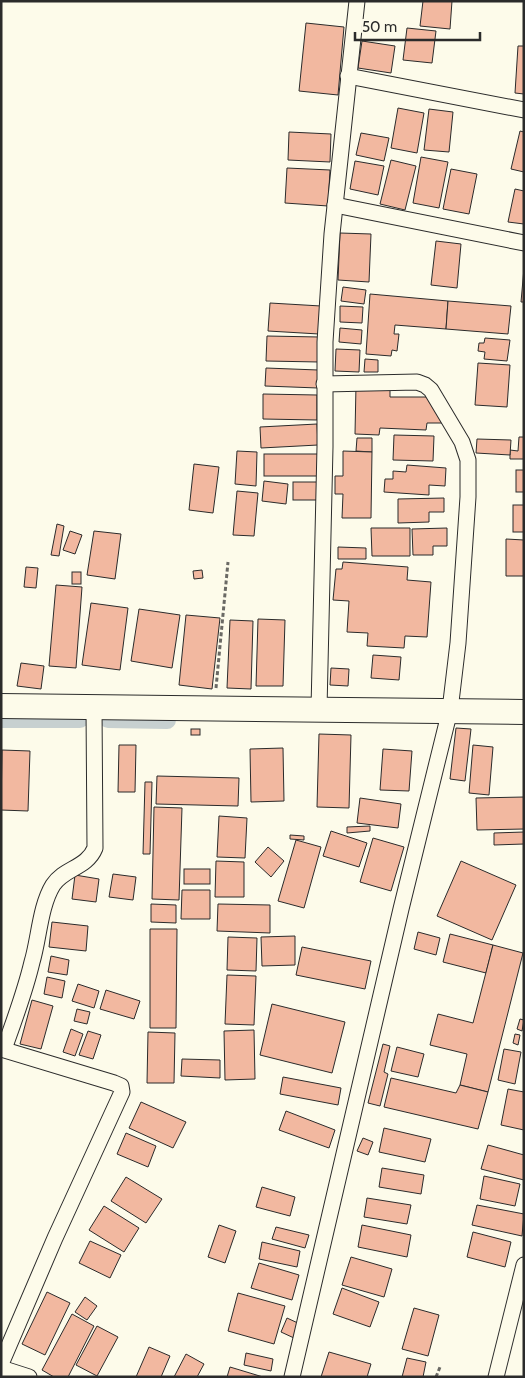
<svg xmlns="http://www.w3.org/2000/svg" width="525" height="1378" font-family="Cabin,sans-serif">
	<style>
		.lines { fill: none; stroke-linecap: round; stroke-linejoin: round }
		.canal { stroke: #c7d0d0; stroke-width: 18 }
		.building { fill: #f2b8a0; stroke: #2b2b2b }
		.street-casing { stroke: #2b2b2b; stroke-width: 17 }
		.primary-casing { stroke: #2b2b2b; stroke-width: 26 }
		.path { stroke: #6a6964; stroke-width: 3; stroke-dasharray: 4 2.5; stroke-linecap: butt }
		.street { stroke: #fdfbea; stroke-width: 15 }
		.primary { stroke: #fdfbea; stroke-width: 24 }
	</style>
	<rect width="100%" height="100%" fill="#fdfbea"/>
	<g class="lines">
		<g class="canal">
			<path d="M1,719H80"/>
			<path d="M108,719L167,720"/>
		</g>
	</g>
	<g class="building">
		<path d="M423,1H452L450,29L420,26Z"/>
		<path d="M306,23L344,27L338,95L299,91Z"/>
		<path d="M407,28L436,31L432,63L403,60Z"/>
		<path d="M362,41L395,46L391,73L358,68Z"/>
		<path d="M518,46H524V94L515,93Z"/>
		<path d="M398,108L424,113L417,153L391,148Z"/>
		<path d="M429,109L453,112L449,152L424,150Z"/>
		<path d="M520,131L524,132V172L511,169Z"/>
		<path d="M289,132L331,134L330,162L288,160Z"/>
		<path d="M361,133L389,138L384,161L356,155Z"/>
		<path d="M421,157L448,162L439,208L413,203Z"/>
		<path d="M391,160L416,166L405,210L380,204Z"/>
		<path d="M355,161L384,166L378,195L350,189Z"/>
		<path d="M287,168L330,170L328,206L285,203Z"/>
		<path d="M451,169L477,174L469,214L443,209Z"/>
		<path d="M515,189L524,191V224L508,222Z"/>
		<path d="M340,233L371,234L369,282L338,280Z"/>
		<path d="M436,241L461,244L457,288L431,285Z"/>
		<path d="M524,268V302H521Z"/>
		<path d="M343,287L366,290L364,304L341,301Z"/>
		<path d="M370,294L448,301L446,329L395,325L394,334H399L397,351L392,350L391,356L366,354Z"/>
		<path d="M448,301L511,306L508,334L446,329Z"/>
		<path d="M270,303L321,306L319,334L268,331Z"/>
		<path d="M340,306L363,307L362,323L340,322Z"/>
		<path d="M340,328L362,330L361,344L339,342Z"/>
		<path d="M267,336L319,337V362L266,361Z"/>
		<path d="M485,338L510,340L507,361L484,359L485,352L478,351L479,343H484Z"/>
		<path d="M336,349L360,350L359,372L335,371Z"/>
		<path d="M365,359L378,360V372H364Z"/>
		<path d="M478,363L510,365L507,407L475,405Z"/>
		<path d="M266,368L318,370V388L265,386Z"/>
		<path d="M356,385L390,386V397H427L446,423H427L426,430L380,428L379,435L355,434Z"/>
		<path d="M263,394L317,395V420L263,419Z"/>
		<path d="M317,424L318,445L261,448L260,427Z"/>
		<path d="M394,435L434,436L433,461L393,460Z"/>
		<path d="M519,437H524V459H510V450L518,451Z"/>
		<path d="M357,438H372V452L356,451Z"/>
		<path d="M477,439L511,440L510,455L476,453Z"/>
		<path d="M237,451L257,452L256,486L235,484Z"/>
		<path d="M343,451L372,452L371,518H342L343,494H335V476H343Z"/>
		<rect x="264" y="454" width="55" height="22"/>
		<path d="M194,464L219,467L213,513L189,510Z"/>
		<path d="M407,465L446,468L445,486L429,485V495L384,492L385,479H393V471L406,472Z"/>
		<rect x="516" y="470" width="8" height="22"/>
		<path d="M264,481L288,484L286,504L262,501Z"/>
		<rect x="293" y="482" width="26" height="18"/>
		<path d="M237,491L258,493L254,536L233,535Z"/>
		<path d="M444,498V512H429V522L398,523V499Z"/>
		<rect x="513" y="505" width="11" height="27"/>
		<path d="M57,524L64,526L59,556L51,555Z"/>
		<path d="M371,528H410V556H372Z"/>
		<path d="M447,528V546H433V555H413L412,529Z"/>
		<path d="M70,531L82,535L75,554L63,550Z"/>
		<path d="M94,531L121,534L115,579L87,575Z"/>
		<path d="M506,539L524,540V576H506Z"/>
		<path d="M338,547L366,548V559H338Z"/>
		<path d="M343,562L408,567L407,580L431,582L427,637L405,636L404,648L367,646L368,633L347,632L349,601L333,600L336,569H342Z"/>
		<path d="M26,567L38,568L36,588L24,587Z"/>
		<path d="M202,570L203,578L194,579L193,571Z"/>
		<rect x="72" y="572" width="9" height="12"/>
		<path d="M56,585L82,587L76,668L49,666Z"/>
		<path d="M91,603L128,608L120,670L82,665Z"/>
		<path d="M139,609L180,615L172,668L131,661Z"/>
		<path d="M186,615L220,618L212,689L179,685Z"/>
		<path d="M258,619L285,620L283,686H256Z"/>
		<path d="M230,620L253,621L251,689L227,688Z"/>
		<path d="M373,655L401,657L399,680L371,678Z"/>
		<path d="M21,663L44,666L41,689L17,686Z"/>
		<path d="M331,668L349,669L348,686L330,685Z"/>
		<path d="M456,728L471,729L465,781L450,779Z"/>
		<rect x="191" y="729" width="9" height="6"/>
		<path d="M319,734L351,735L349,808L317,807Z"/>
		<path d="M119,745H136L135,792H118Z"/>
		<path d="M473,745L493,747L489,795L469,793Z"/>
		<path d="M283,748L284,801L251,802L250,749Z"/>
		<path d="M383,749L412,751L409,791L380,790Z"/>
		<path d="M2,750L30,751L28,811L1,810Z"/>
		<path d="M157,776L239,778L238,806L156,804Z"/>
		<path d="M145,782H152L150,854H143Z"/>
		<path d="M524,797V829L477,830L476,798Z"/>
		<path d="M360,798L401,804L398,828L357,823Z"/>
		<path d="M154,807L182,808L179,900L152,899Z"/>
		<path d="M219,816L247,818L245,858L217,857Z"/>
		<path d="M370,826V831L347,833V827Z"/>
		<path d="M331,831L367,843L359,867L323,856Z"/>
		<path d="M524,832V844L494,845V833Z"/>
		<path d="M290,835L304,836V840L290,839Z"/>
		<path d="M373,838L404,847L391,891L360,882Z"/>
		<path d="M296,840L321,847L304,908L278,901Z"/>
		<path d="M268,847L284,861L271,877L255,862Z"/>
		<path d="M216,861L244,862V897H215Z"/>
		<path d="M461,861L516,885L492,940L437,916Z"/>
		<rect x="184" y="869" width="26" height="15"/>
		<path d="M113,874L136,877L133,900L109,897Z"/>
		<path d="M75,875L99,879L96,902L72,899Z"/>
		<path d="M182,890H210V919H181Z"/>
		<path d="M151,904L176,905V923L151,922Z"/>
		<path d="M218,904L270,905V933L217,931Z"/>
		<path d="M52,922L88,926L86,951L49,947Z"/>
		<path d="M150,929H177L176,1028H150Z"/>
		<path d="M418,932L440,938L436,955L414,949Z"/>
		<path d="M450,934L493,945L486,973L443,962Z"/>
		<path d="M295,936V965L262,966L261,937Z"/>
		<path d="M228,937L257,938L256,971L227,970Z"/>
		<path d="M493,945L523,953L488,1092L460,1085L467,1054L430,1045L438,1014L473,1023Z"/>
		<path d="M302,947L371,961L365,989L296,975Z"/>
		<path d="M51,956L69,960L67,975L48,972Z"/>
		<path d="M227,975L256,976L254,1025L225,1024Z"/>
		<path d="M47,977L65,981L62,998L44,994Z"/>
		<path d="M78,984L99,991L94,1008L72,1001Z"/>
		<path d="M106,990L140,1001L134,1019L100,1009Z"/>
		<path d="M32,1000L53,1006L41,1049L20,1044Z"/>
		<path d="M272,1004L345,1022L332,1073L260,1055Z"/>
		<path d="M77,1009L90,1012L87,1024L74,1021Z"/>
		<path d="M520,1019L524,1020L522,1031L517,1029Z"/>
		<path d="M71,1029L83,1034L75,1056L63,1052Z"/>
		<path d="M254,1030L255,1079L225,1080L224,1031Z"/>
		<path d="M88,1031L101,1035L93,1059L79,1055Z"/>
		<path d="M148,1032L175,1033L174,1083H147Z"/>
		<path d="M515,1034L520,1035L518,1045L513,1043Z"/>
		<path d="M383,1044L390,1046L384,1072L388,1074L380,1106L368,1103Z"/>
		<path d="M397,1047L424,1054L418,1077L391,1071Z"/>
		<path d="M504,1049L521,1052L515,1084L498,1080Z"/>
		<path d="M182,1059L220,1060V1078L181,1076Z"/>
		<path d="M283,1077L341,1088L338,1105L280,1094Z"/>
		<path d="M391,1078L456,1093L460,1085L488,1092L478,1129L384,1107Z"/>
		<path d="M508,1089L524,1092V1130L501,1125Z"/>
		<path d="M141,1102L186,1122L173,1148L129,1128Z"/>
		<path d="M286,1111L335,1130L329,1148L279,1130Z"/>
		<path d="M384,1128L431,1139L425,1162L379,1152Z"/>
		<path d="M126,1133L156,1146L148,1167L117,1154Z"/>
		<path d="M363,1138L373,1142L368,1155L357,1151Z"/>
		<path d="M488,1145L524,1155V1180L481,1169Z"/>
		<path d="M382,1168L424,1175L421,1194L379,1187Z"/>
		<path d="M484,1176L520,1184L515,1206L480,1199Z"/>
		<path d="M126,1177L162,1199L146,1223L111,1201Z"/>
		<path d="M262,1187L295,1197L290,1216L256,1207Z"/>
		<path d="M367,1198L411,1205L407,1224L364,1217Z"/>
		<path d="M477,1205L524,1214L522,1236L472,1225Z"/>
		<path d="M104,1206L139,1228L124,1252L89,1230Z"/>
		<path d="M219,1225L236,1231L225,1263L208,1257Z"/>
		<path d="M362,1225L411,1235L407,1257L358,1247Z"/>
		<path d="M276,1227L309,1235L305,1248L272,1239Z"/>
		<path d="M473,1232L511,1242L505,1267L467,1257Z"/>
		<path d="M90,1241L121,1255L110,1278L79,1263Z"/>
		<path d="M262,1242L300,1251L297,1267L259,1259Z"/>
		<path d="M351,1257L392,1269L384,1297L342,1285Z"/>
		<path d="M259,1263L299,1275L292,1300L251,1288Z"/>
		<path d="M342,1288L379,1302L370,1327L333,1314Z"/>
		<path d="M47,1292L70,1303L45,1355L22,1344Z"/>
		<path d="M238,1293L285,1306L274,1344L228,1331Z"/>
		<path d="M85,1297L97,1306L87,1320L75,1312Z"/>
		<path d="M414,1308L439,1315L428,1356L402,1349Z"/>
		<path d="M72,1314L94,1326L68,1377H54L42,1370Z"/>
		<path d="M287,1318L300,1324L294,1338L281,1332Z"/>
		<path d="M97,1326L118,1337L97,1376L76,1365Z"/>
		<path d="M149,1347L170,1356L161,1377H136Z"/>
		<path d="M329,1352L371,1364L367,1377H321Z"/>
		<path d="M246,1353L273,1359L271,1371L244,1365Z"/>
		<path d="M186,1354L204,1364L197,1377H174Z"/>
		<path d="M407,1358L426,1362L423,1377H402Z"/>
		<path d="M230,1367L263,1377H227Z"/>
	</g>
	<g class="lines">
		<g class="street-casing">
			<g id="street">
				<path d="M348,76L524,110"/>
				<path d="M335,205L524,243"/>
				<path d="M319,709L325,447V342L332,234L357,1"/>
				<path d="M1,1049L114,1083L121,1086L122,1092L55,1238L1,1364"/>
				<path d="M4,1049C14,1021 25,992 32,962C39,939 40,906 53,885C64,868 87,868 95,848L94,707"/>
				<path d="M1,1368L29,1377"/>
				<path d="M292,1377L401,909L450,710L458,643L468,497V460L462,442L431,390L425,385L417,382L324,384"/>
				<path d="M496,1377L524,1265"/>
			</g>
		</g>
		<g class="primary-casing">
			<path id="primary" d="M1,706L524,712"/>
		</g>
		<g class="path">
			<path d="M216,688L228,562"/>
			<path d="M436,1377L440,1367"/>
		</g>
		<use href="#street" class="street"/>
		<use href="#primary" class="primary"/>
	</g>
	<rect width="525" height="1378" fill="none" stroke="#2b2b2b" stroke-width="5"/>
	<path d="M355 32v8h125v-8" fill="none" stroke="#2b2b2b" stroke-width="2.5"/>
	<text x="362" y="32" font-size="15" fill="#2b2b2b" stroke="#fdfbea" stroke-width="4" paint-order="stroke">50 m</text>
</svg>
